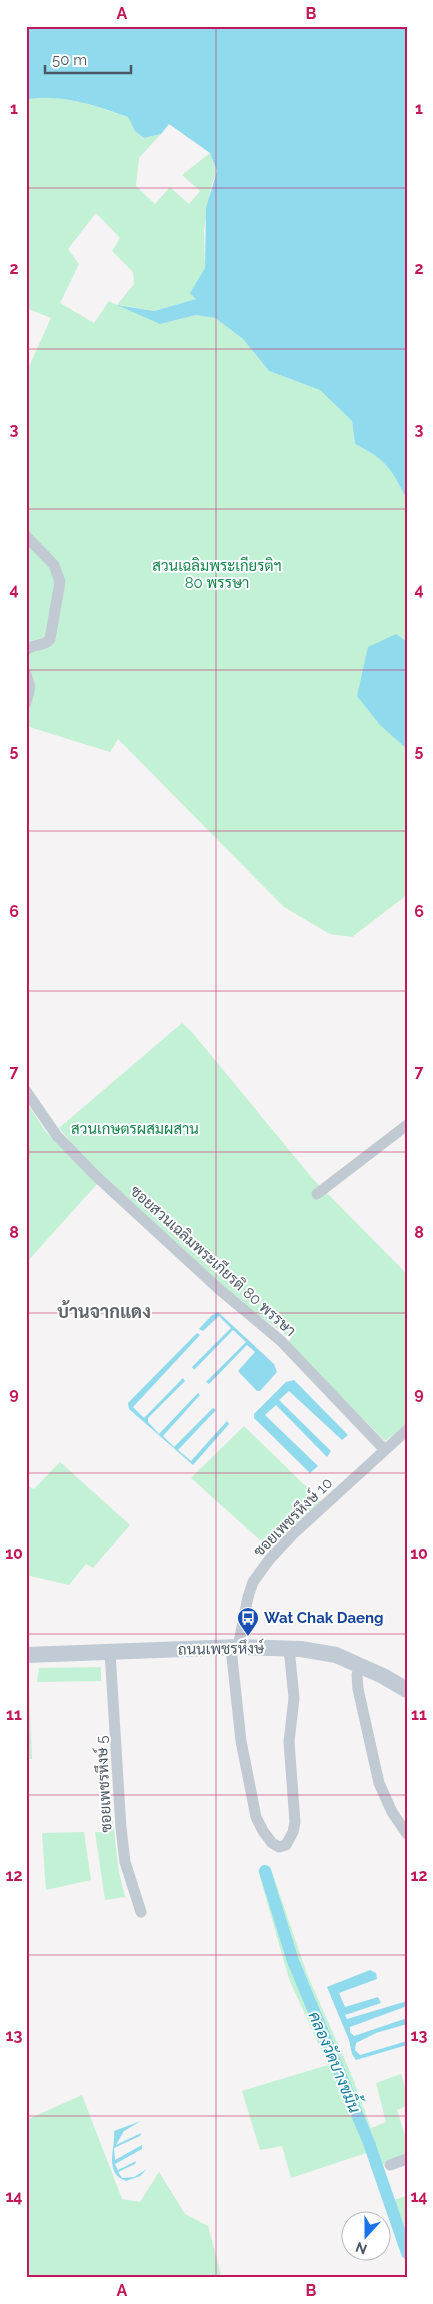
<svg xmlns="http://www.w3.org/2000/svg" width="433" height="2304" font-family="Raleway,Sarabun,sans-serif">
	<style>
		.green { fill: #c3f1d5; fill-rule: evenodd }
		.water { fill: #90daee }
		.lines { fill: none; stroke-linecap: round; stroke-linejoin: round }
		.canal { stroke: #90daee; stroke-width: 12 }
		.minor { stroke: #c1cad2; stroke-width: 11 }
		.secondary { stroke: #c1cbd6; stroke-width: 16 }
		.grid { fill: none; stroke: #c2185b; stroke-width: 1; stroke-opacity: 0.55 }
		.labels { text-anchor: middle; stroke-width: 4; stroke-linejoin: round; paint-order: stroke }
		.park-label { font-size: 15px; fill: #17864f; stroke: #fff }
		.street-label { font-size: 15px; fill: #4a5661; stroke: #fff }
		.transit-label { font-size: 15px; font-weight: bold; fill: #164399; stroke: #fff; text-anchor: start }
		.water-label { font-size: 16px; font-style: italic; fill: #0c7c9b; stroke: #fff }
		.quarter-label { font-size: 18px; font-weight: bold; fill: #5f6368; stroke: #fff }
		.neatline { fill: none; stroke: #c2185b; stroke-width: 2 }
		.grid-label { font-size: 16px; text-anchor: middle; font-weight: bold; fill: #c2185b }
	</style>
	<rect width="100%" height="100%" fill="#f5f3f3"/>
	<g class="green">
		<path d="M45,96L85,103L128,117L135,131L144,138L161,134L139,158L136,186L155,204L170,187L189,204L200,191L182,175L210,153L217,171L211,186L204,230L205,268L191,293L197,299L154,311L120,305L160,324L196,315L215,318L244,340L269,371L320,390L352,421L355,444C386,459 392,470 407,500V895L352,937L330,934L284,907L118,739L110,752L26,726V373L51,318L26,308V97L29,99ZM96,213L120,238L112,251L133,272L134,284L117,305L109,301L94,323L60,303L79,264L68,249Z"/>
		<path d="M182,1023L191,1031L313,1179L407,1274V1424L385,1441L287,1342L291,1339L240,1301L84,1158L59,1128Z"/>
		<path d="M26,1101L45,1131L97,1184L26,1263Z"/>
		<path d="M244,1426L321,1501L282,1536L270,1549L191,1478Z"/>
		<path d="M60,1462L130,1525L93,1568L86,1564L69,1585L26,1575V1485L34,1489Z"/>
		<path d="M101,1667V1681L37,1682L39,1668Z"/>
		<path d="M26,1687H29L32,1759H26Z"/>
		<path d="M104,1782H108L119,1872L125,1897L105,1900L95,1832H105Z"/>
		<path d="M84,1832L91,1880L46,1890L42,1833Z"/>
		<path d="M270,1866L307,1974L352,2076L371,2128L386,2122L376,2083L401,2074L407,2093V2106L397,2110L407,2142V2156L382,2165L394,2200L406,2196L407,2229L404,2230L407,2240L401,2241L369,2152L291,2178L282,2146L260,2150L242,2091L328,2065L289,1979L258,1870Z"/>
		<path d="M82,2095L122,2199L140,2202L159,2172L185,2214L208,2226L222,2278H26V2120Z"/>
	</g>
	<g class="water">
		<path d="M26,26H407V500C392,470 386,459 355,444L352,421L320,390L269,371L243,339L215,318L196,315L160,324L117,305L154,311L196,299L190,293L205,268L206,208L217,171L210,153L169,124L161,134L144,138L135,131L128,117C96,106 63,94 29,99L26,97Z"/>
		<path d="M396,634L407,642V749L380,725L357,696L368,647Z"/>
		<path d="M218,1312L274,1364L277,1372L260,1391H257L238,1371L255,1352L247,1345L209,1384L206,1382L246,1342L233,1330L194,1370L192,1367L231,1328L219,1316L203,1331L199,1329L211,1316Z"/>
		<path d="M197,1333L200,1335L133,1407L144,1418L183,1378L185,1381L148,1418V1422L159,1434L198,1393L200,1395L163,1436L174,1447L213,1408L216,1410L178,1450L191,1461L227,1421L229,1424L193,1465L129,1409L128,1403Z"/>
		<path d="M294,1380L348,1435L342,1440L289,1391L279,1400L331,1451L327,1457L276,1405L265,1415L318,1466L310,1473L254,1418V1414L286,1382Z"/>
		<path d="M370,1970L376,1973L377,1979L339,1993L345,2007L378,1997L381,2003L345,2015L347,2019L407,2001V2006L350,2027V2032L354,2036L407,2018V2024L376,2033L356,2043L355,2050L360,2055L407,2041V2045L356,2060L352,2054L349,2040L327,1987Z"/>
		<path d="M141,2121L124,2131L116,2145L141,2133L140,2136L114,2148L115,2160L142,2145V2149L115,2164L118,2170L136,2161L135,2164L118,2172L122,2178L134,2177L147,2169L140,2176L126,2181C103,2173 116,2147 114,2131Z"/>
	</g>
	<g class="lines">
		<path class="canal" d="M265,1871L293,1961L369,2143L407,2253"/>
		<g class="minor">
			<path d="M26,536L54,565L60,582L50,639C44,647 34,643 26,650"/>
			<path d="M26,674L30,687L26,703"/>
			<path d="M26,1091L57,1136L96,1176L220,1290L281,1341L384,1449"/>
			<path d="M317,1194L407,1125"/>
			<path d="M238,1647L248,1597L253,1582L269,1560L293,1534L407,1430"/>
			<path d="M231,1648L241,1741L256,1817L263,1831L272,1843L279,1847L286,1845L293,1832L295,1822L289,1742L294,1698L289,1648"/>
			<path d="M110,1652L121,1828L125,1862L141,1912"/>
			<path d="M360,1665L357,1675L358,1689L379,1783L392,1812L407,1834"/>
			<path d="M390,2165L407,2159"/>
		</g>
		<path class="secondary" d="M26,1655L238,1647L301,1649L336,1655L383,1676L407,1690"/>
	</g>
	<path class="grid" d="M216,26V2278M26,188H407M26,349H407M26,509H407M26,670H407M26,831H407M26,991H407M26,1152H407M26,1313H407M26,1473H407M26,1634H407M26,1795H407M26,1955H407M26,2116H407"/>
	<defs>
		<g id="bus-pin" transform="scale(1.125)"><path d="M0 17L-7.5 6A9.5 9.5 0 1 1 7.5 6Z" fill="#1a4fb4" stroke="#fff"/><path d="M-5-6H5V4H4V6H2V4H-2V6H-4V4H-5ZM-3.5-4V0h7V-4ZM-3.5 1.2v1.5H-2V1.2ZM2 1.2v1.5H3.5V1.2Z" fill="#fff"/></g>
	</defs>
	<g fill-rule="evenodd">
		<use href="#bus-pin" x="248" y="1618"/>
	</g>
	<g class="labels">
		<g class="park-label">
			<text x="217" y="571">สวนเฉลิมพระเกียรติฯ<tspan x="217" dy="17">80 พรรษา</tspan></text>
			<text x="135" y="1134">สวนเกษตรผสมผสาน</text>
		</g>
		<g class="street-label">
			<text transform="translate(213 1261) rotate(42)" y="5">ซอยสวนเฉลิมพระเกียรติ 80 พรรษา</text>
			<text transform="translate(293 1517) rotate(-45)" y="5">ซอยเพชรหึงษ์ 10</text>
			<text transform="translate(221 1649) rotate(-1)" y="5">ถนนเพชรหึงษ์</text>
			<text transform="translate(104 1784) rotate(-93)" y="5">ซอยเพชรหึงษ์ 5</text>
		</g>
		<g class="transit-label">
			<text x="264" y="1623">Wat Chak Daeng</text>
		</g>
		<g class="water-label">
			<text transform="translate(335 2062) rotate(67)" y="6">คลองวัดบางขมิ้น</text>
		</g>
		<g class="quarter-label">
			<text x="104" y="1318">บ้านจากแดง</text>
		</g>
	</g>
	<rect width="433" height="2304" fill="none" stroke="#ffffff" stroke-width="55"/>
	<g transform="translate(366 2236) rotate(201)"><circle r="24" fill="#ffffff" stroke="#b7bbc0"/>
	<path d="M0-4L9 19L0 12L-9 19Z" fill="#1a73e8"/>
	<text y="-8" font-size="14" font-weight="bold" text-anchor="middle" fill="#4a5661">N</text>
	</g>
	<path d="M45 65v8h86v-8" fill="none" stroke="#4a5661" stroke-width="2.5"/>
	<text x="52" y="65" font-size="15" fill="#4a5661" stroke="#ffffff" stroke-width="4" paint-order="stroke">50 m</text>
	<rect x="28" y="28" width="378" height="2248" class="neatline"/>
	<g class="grid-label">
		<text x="122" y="19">A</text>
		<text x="311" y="19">B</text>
		<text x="14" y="114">1</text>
		<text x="419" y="114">1</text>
		<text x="14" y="274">2</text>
		<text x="419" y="274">2</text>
		<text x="14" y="435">3</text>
		<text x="419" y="435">3</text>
		<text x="14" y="595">4</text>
		<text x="419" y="595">4</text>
		<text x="14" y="756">5</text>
		<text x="419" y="756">5</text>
		<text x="14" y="917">6</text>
		<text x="419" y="917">6</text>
		<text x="14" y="1077">7</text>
		<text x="419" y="1077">7</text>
		<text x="14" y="1238">8</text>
		<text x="419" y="1238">8</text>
		<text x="14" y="1399">9</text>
		<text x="419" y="1399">9</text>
		<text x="14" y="1559">10</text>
		<text x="419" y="1559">10</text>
		<text x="14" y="1720">11</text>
		<text x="419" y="1720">11</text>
		<text x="14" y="1881">12</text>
		<text x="419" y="1881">12</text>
		<text x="14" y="2041">13</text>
		<text x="419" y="2041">13</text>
		<text x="14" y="2202">14</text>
		<text x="419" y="2202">14</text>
		<text x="122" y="2296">A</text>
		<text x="311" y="2296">B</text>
	</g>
</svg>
